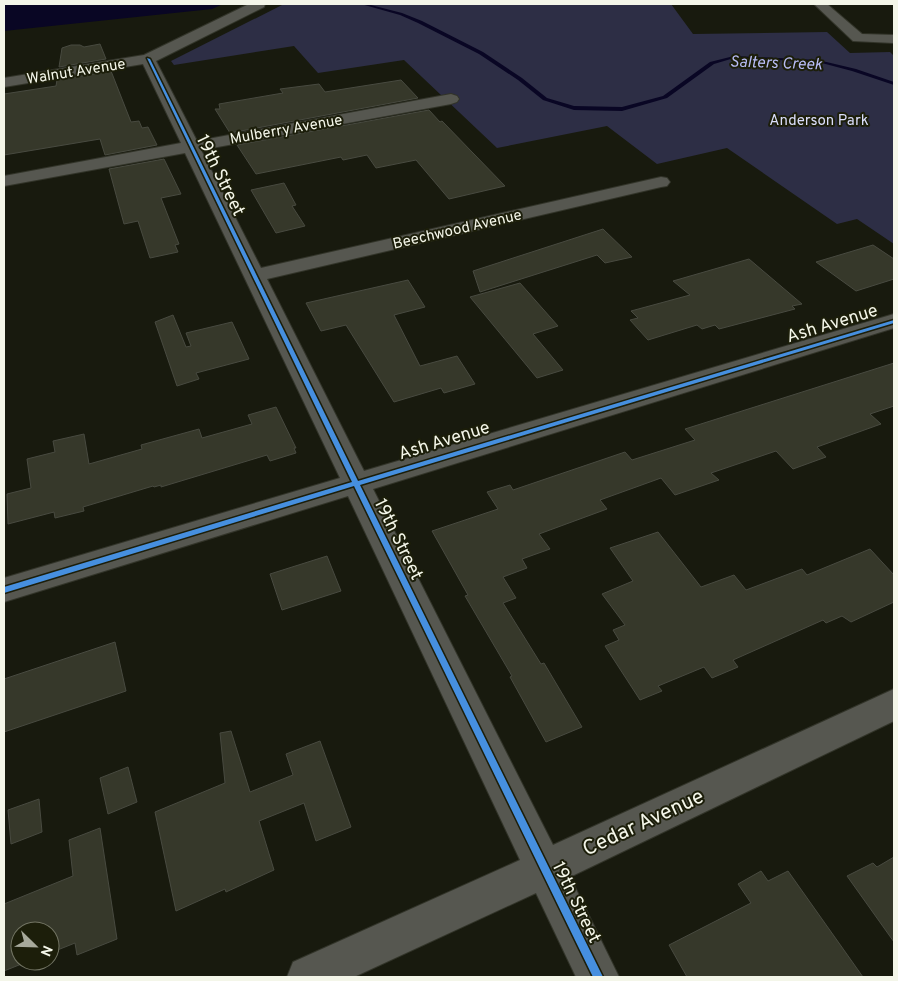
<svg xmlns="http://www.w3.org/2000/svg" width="898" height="981" font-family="Overpass,sans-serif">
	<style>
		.green { fill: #2d2e45 }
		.water { fill: #090624 }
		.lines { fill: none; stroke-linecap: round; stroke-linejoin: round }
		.stream { fill: #090624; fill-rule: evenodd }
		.building { fill: #36382a; stroke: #484a40 }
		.minor-casing { stroke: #323429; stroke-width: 2 }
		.minor { fill: #565750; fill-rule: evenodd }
		.cycleway-casing { stroke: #1c1e0a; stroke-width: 3 }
		.cycleway { fill: #468fdf; fill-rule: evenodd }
		.labels { text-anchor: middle; stroke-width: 4; stroke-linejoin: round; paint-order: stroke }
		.far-street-label { font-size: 15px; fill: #f4f6e9; stroke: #1c1e0a }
		.far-park-label { font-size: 15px; fill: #dbdefb; stroke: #1c1e0a }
		.far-water-label { font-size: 16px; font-style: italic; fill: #b8bcf5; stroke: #1c1e0a }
		.street-label { font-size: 18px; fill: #f4f6e9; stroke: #1c1e0a }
		.near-street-label { font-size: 21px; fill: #f4f6e9; stroke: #1c1e0a }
	</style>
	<rect width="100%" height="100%" fill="#181a0e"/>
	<path class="green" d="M284,4H671L693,34L827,32L850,53L890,52L894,56V244L857,219L837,224L727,148L657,164L607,126L497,148L404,60L318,73L294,46L174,65L171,61Z"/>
	<path class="water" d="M4,4H223L212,9L4,31Z"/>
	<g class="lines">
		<path class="stream" d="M361,4H367L402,13L422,21L483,52L522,78L547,98L574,106L622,107L663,96L710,62L734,56L818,60L856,69L894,82V85L852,71L818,62L734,58L714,64L667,98L622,111L574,110L543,100L518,80L479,54L418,23L400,15Z"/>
	</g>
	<g class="building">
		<path d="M100,44L106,59L59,67L62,48L71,45H80L84,47Z"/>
		<path d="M111,71L131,122L139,121L142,128L148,127L157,145L105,155L100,139L4,155V94L56,86L57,80Z"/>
		<path d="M401,80L418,98L230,133L215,109H220L219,104L283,93L280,89L319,84L325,92Z"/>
		<path d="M429,110L440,122L442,121L505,186L449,199L416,160L376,168L367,155L343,160L341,157L256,174L237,145Z"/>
		<path d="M164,159L181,194L161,198L179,244L175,245L178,252L150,258L138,221L124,224L109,169Z"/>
		<path d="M284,183L296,205L292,206L305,226L276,233L251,190Z"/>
		<path d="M603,229L632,257L605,263L597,255L480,292L473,271Z"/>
		<path d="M873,245L894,259V279L856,291L816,262Z"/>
		<path d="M749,259L802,304L792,306L795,309L719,329L715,325L702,329L697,325L648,340L630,320L638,318L631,311L690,295L673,281Z"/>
		<path d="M408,280L425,307L394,315L420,366L457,356L475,384L444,393L441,388L394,402L346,325L321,331L306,303Z"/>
		<path d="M520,283L558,326L533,334L563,370L537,378L470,297Z"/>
		<path d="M173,315L186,347L191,346L186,333L232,322L249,359L196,373L199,379L177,386L155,322Z"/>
		<path d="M894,363V406L870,414L881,424L817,447L826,457L793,469L776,451L711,473L719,480L675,495L661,478L600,500L607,509L539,534L550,549L522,559L527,568L503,577L516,598L503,603L541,664L544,663L582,727L546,742L510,677L512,676L465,596L468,595L432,531L498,509L487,492L510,485L513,490L625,452L632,460L695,440L685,429Z"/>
		<path d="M276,407L296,448H294L296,453L270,461L267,455L161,487V485L154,487L153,486L83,507L84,511L55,518L54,512L8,524L7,494L31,488L27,459L55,452L53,441L84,434L89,464L142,449L141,445L199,429L202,438L252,424L248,415Z"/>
		<path d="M658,532L701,587L734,575L746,590L802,569L807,575L870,549L894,575V602L851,622L842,616L826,623L823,620L733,660L738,667L712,678L704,667L658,686L662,691L640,700L605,646L619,640L613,630L625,625L602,594L633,581L610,548Z"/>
		<path d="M327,556L341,591L282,610L270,574Z"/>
		<path d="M115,642L126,691L4,732V679Z"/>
		<path d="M231,731L250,792L293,775L286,754L320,741L351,827L316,841L304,803L259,821L274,870L226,892L225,889L176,911L155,812L225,783L220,733Z"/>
		<path d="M128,767L137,802L108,814L100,778Z"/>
		<path d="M39,799L42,832L11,844L8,810Z"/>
		<path d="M100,828L117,939L77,955L75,943L50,953V931H20V961H29L4,971V904L73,876L69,840Z"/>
		<path d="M894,857V942L847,876L873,863L877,867Z"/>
		<path d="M761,871L768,881L788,871L863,977H687L669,945L751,903L738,884Z"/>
	</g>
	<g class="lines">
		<g class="minor-casing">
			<g id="minor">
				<path d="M249,4H265L264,7L156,61L197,141L451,94L457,96L459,99L457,102L451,104L201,150L261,268L661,177L667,178L670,182L667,186L661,187L267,279L364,471L894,314V328L373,489L553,845L894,689V721L570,877L619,977H576L536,893L354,977H287L293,962L520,860L348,496L4,602V578L340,478L185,153L4,186V176L181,143L143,64L4,87V78L144,55Z"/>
				<path d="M814,4H827L862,34L894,35V43L853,41Z"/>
			</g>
		</g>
		<use href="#minor" class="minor"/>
		<g class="cycleway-casing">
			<path id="cycleway" d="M147,58L150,59L358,481L894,320V323L360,485L603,977H593L354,486L4,593V587L352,482Z"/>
		</g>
		<use href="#cycleway" class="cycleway"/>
	</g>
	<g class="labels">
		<g class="far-street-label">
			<text transform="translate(76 71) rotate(-9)" y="5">Walnut Avenue</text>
			<text transform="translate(286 129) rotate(-10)" y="5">Mulberry Avenue</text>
			<text transform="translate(457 229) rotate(-13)" y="5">Beechwood Avenue</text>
		</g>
		<g class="far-park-label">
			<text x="819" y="125">Anderson Park</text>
		</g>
		<g class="far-water-label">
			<text transform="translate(776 62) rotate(2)" y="6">Salters Creek</text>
		</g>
		<g class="street-label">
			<text transform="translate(221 175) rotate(64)" y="6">19th Street</text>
			<text transform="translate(832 323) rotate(-17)" y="6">Ash Avenue</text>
			<text transform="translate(444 440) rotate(-17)" y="6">Ash Avenue</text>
			<text transform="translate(399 539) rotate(64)" y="6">19th Street</text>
			<text transform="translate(577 902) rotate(64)" y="6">19th Street</text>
		</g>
		<g class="near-street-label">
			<text transform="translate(643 822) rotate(-25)" y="7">Cedar Avenue</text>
		</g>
	</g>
	<rect width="898" height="981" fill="none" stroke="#f4f6e9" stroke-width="10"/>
	<g transform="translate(35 946) rotate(113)"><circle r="24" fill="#1c1e0a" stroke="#727463"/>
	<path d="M0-4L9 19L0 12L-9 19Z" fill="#a7a99c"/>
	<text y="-8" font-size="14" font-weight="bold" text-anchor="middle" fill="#f4f6e9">N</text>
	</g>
</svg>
